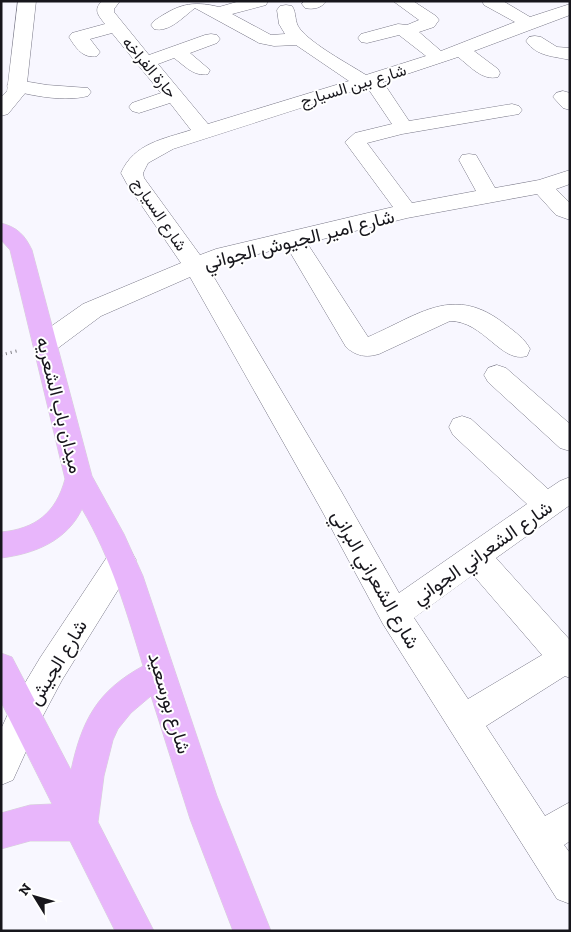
<svg xmlns="http://www.w3.org/2000/svg" width="571" height="932" font-family="'Zilla Slab',Vazirmatn,serif">
	<style>
		.lines { fill: none; stroke-linecap: round; stroke-linejoin: round }
		.street-casing { stroke: #787787; stroke-width: 1 }
		.secondary-casing { stroke: #787787; stroke-width: 1 }
		.primary-casing { stroke: #d5d5d6; stroke-width: 1 }
		.path { stroke: #7f7e84; stroke-width: 3; stroke-dasharray: 1 4; stroke-linecap: butt }
		.street { fill: #fff; fill-rule: evenodd }
		.secondary { fill: #fff; fill-rule: evenodd }
		.primary { fill: #e8b6fb; fill-rule: evenodd }
		.labels { text-anchor: middle; stroke-width: 4; stroke-linejoin: round; paint-order: stroke }
		.far-street-label { font-size: 16px; fill: #17161c; stroke: #fff }
		.street-label { font-size: 19px; fill: #17161c; stroke: #fff }
	</style>
	<rect width="100%" height="100%" fill="#f8f7ff"/>
	<g class="lines">
		<g class="street-casing">
			<g id="street">
				<path d="M102,1H120L114,9V12L149,55L205,35L211,34L217,35L220,39L217,43L190,53L210,70L208,74C194,77 185,66 174,58L158,64L208,124L349,81L296,45L274,46L259,43L195,8C183,17 169,33 154,29L151,25L154,21C177,5 191,0 219,7L240,1H268L266,5L232,14L271,35L285,34L279,24L277,10L280,6L286,5L292,6C297,13 294,22 300,29C313,45 347,63 366,75L426,56L399,35L367,43L361,42L358,38L361,34L398,24L407,25L419,20L393,1H413L436,16L439,20L434,27L419,32L441,51L515,22L484,5L482,1H503L530,17L570,4V15L474,51L498,69L500,73L498,77C482,81 470,66 458,57L383,82L409,121L512,104L519,106L522,110L519,114L402,134L367,143L412,203L476,191L459,160L462,155L469,154L476,155L495,188L539,180L570,170V184L556,189L570,203V220L556,215L537,194L407,218L307,243L368,337C419,315 454,283 506,325C515,332 525,339 530,349L527,356C501,364 484,321 450,321L379,354C366,358 356,356 346,347L287,247L222,263L209,269L341,491L399,593L527,504L453,435L449,427L453,419L462,416L471,419L548,489L560,481L570,477V505L496,558L570,640V678L565,676L486,726L545,816L570,802V841L564,845L570,853V904L557,899L383,624L321,509L190,277L101,316L54,351L45,353L36,351L33,344L36,337L83,304L181,263L127,184L121,173C134,143 164,139 191,130L170,103L139,113L132,111L129,107L132,103L161,93L112,33L90,39L100,52L97,56C83,59 76,48 69,37L72,33L105,24C98,15 93,10 102,1ZM367,87L392,124L355,133L345,142L393,207L216,249L200,255L144,178L143,173L148,163L173,149ZM473,575L542,655L468,699L414,618Z"/>
				<path d="M304,1H326C322,8 313,10 305,8L302,4Z"/>
				<path d="M535,36L541,37L557,47L570,48V60C554,56 537,57 526,41L529,37Z"/>
				<path d="M17,80L47,85L88,88L91,92L88,96C64,102 34,96 10,90L7,86L10,82Z"/>
				<path d="M563,91L570,93V110L563,108L553,97L556,93Z"/>
				<path d="M497,365L506,368L570,424V451L560,448L488,382L484,375L488,368Z"/>
			</g>
		</g>
		<g class="secondary-casing">
			<g id="secondary">
				<path d="M18,1H36L26,92L8,114L1,116V97L7,91Z"/>
				<path d="M121,547L131,551L136,560L131,569L62,680L37,727L13,780L1,785V729L13,703L40,658L111,551Z"/>
			</g>
		</g>
		<g class="primary-casing">
			<path id="primary" d="M1,223C17,227 25,235 32,250L92,476L124,534L143,576L217,796L271,931H233L190,819L151,696L131,713L118,729L113,740L104,776L98,822L154,931H115L70,841H30L1,849V813L30,805L52,804L1,702V653L12,657L71,770C82,720 97,691 143,666C127,613 111,558 82,509C67,541 34,554 1,558V532C35,529 56,513 65,479L10,250L1,240Z"/>
		</g>
		<path class="path" d="M1,355L20,350"/>
		<use href="#street" class="street"/>
		<use href="#secondary" class="secondary"/>
		<use href="#primary" class="primary"/>
	</g>
	<g class="labels">
		<g class="far-street-label">
			<text transform="translate(150 67) rotate(50)" y="6">حارة الفراخه</text>
			<text transform="translate(353 85) rotate(-17)" y="6">شارع بين السيارج</text>
			<text transform="translate(160 214) rotate(56)" y="6">شارع السيارج</text>
		</g>
		<g class="street-label">
			<text transform="translate(299 239) rotate(-14)" y="7">شارع امير الجيوش الجواني</text>
			<text transform="translate(60 405) rotate(76)" y="7">ميدان باب الشعريه</text>
			<text transform="translate(482 552) rotate(-35)" y="7">شارع الشعراني الجواني</text>
			<text transform="translate(376 579) rotate(60)" y="7">شارع الشعراني البراني</text>
			<text transform="translate(57 662) rotate(-59)" y="7">شارع الجيش</text>
			<text transform="translate(170 703) rotate(73)" y="7">شارع بورسعيد</text>
		</g>
	</g>
	<rect width="571" height="932" fill="none" stroke="#17161c" stroke-width="5"/>
	<g transform="translate(35 897) rotate(307)" stroke="#ffffff" stroke-width="4" paint-order="stroke">
	<path d="M0-4L9 19L0 12L-9 19Z" fill="#17161c"/>
	<text y="-8" font-size="14" font-weight="bold" text-anchor="middle" fill="#17161c">N</text>
	</g>
</svg>
